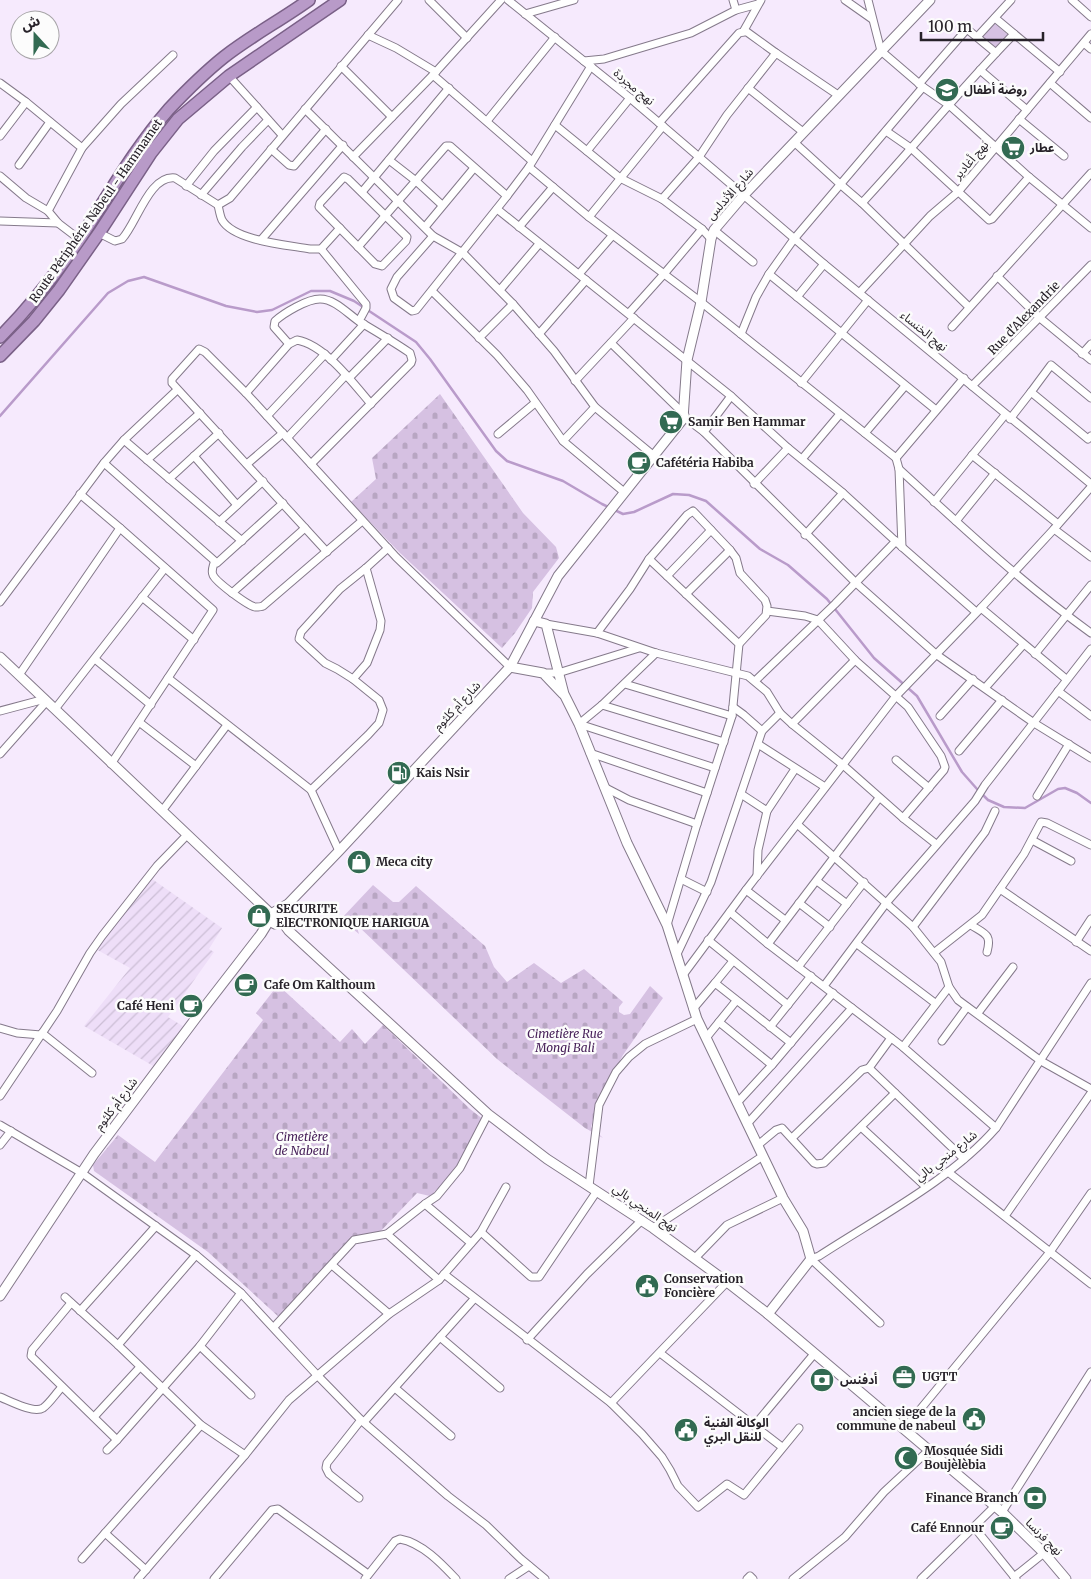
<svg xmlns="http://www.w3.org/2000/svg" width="1091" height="1579" font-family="Merriweather,'Noto Sans Arabic',serif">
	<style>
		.industrial { fill: url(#industrial-furrows) }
		.cemetery { fill: url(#cemetery-stones) }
		.green { fill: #d6c1e2 }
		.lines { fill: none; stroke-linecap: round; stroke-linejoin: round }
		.stream { stroke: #b99bca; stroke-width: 2.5 }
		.minor-casing { stroke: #857a8b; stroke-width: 9 }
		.tertiary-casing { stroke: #857a8b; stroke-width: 11 }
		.trunk-casing { stroke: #7a6087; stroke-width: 14 }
		.minor { stroke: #fff; stroke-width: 7 }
		.tertiary { stroke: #fff; stroke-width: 9 }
		.trunk { stroke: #b89ac8; stroke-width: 11 }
		.labels { text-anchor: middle; stroke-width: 5; stroke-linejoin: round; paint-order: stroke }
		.street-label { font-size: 12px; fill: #272229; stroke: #fcfcfc }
		.poi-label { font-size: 12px; font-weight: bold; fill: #272229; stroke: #fcfcfc; text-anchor: start }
		.park-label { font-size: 12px; font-style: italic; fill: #472059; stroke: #fcfcfc }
	</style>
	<defs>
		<pattern id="industrial-furrows" width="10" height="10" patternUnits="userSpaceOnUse" patternTransform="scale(1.25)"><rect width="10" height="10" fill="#eedef8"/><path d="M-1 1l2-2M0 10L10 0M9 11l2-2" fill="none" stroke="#ccbed5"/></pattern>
		<pattern id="cemetery-stones" width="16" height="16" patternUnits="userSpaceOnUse" patternTransform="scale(1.25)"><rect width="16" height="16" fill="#d6c1e2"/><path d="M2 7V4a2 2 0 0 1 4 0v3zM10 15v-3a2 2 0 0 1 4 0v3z" fill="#b8a6c2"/></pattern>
	</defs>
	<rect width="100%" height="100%" fill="#f6eafd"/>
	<path class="industrial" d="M145,874L222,928L209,949L214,952L168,1017L186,1028L155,1067L84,1026L130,968L92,947Z"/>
	<g class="cemetery">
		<path d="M440,394L523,513L556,547L559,558L533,592L532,608L515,633L502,648L400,553L351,502L376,479L372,458Z"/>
		<path d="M373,885L393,902H399L416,886L485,946L494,967L507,982L534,963L561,983L584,969L623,1002L619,1007V1012L624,1015L630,1014L650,986L663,998L623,1055L599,1099L591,1127L603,1138L585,1128L497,1059L356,924L359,934L341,919Z"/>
		<path d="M278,985L340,1042L352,1029L365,1044L383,1025L470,1109L484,1120L455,1174L434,1192V1197L417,1193L378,1234L355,1236L281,1319L208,1252L94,1171L93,1165L118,1135L155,1162L263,1020L256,1013Z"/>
	</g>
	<path class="green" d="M994,23L1008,35L996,49L982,36Z"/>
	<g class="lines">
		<path class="stream" d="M0,416L108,293L128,281L144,277L226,306L257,312L272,310L311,291H330L354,301L416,342L430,359L496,451L507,461L563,481L602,504L623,514L634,512L673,494L689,495L706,501L760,549L788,565L827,599L874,658L917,696L962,772L977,789L988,800L1004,807L1025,808L1058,789L1065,788L1077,793L1091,803"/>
		<g class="minor-casing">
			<g id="minor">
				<path d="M429,0L467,38"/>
				<path d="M508,0L630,98L824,264L1091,484"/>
				<path d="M733,0L736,10"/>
				<path d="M845,0L872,19"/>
				<path d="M868,0L881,51L923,87L949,105L1029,177L1091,228"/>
				<path d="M1072,0L1091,17"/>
				<path d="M525,14L574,0"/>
				<path d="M995,18L1060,72"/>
				<path d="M743,32H747L776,53"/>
				<path d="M368,35L396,48L436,72"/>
				<path d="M977,37L1011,0"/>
				<path d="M1084,43L1091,49"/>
				<path d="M584,61L604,59L624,53L691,33L736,10L758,4"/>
				<path d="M341,66L392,117"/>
				<path d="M980,70L1027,110"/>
				<path d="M433,75L532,161"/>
				<path d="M229,76L282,135"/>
				<path d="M0,83L26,102L82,148L48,211L58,223L79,239"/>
				<path d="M1050,83L1091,118"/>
				<path d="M919,84L967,29L996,53"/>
				<path d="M748,88L803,132"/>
				<path d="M305,109L433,236L463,253L513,304L554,351L595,407L654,456"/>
				<path d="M1019,119L1064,156"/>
				<path d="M487,121L555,37"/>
				<path d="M659,123L739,33L743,32L761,0"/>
				<path d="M555,125L620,178L662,199L702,229L711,239"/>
				<path d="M886,131L912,149L989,220L992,219L1029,177"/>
				<path d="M0,136L26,102"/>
				<path d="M794,142L840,184L862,203L969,307"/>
				<path d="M82,148L121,104L173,55"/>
				<path d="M271,149L289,165L294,166L326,129"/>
				<path d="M587,151L630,98"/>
				<path d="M353,157L433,75L501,0"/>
				<path d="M389,160L416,181L442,205"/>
				<path d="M19,165L50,122"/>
				<path d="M529,167L589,217L701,302L896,458L964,378"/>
				<path d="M0,176L26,198L48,211"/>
				<path d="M344,177L348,179L407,237L406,241L382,266L375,264L319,207L320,203Z"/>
				<path d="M186,186L214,151L257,107"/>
				<path d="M362,192L449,88"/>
				<path d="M201,195L242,147L268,120"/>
				<path d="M662,199L699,157L727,115L776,53L838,95"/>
				<path d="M862,203C914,147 961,88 1014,34"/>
				<path d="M218,205C219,209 220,216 222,220C234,241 288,245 310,249H321L340,228"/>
				<path d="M497,209L731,396L788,448L843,493L902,547L976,612"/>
				<path d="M589,217L663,126"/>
				<path d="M0,221L58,223"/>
				<path d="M425,227L474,168"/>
				<path d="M519,227L553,187"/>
				<path d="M714,230L753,262"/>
				<path d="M99,233L115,241L122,239C137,223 149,175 175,178L218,205L230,198L398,0"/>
				<path d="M433,236L397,277L391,289L394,298L412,311L416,310L507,196L529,167L591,66"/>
				<path d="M261,240L343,145"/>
				<path d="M358,247L446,146H450L507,196"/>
				<path d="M321,249L366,304V308L359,321"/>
				<path d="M579,274L612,236"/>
				<path d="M769,274L936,410"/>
				<path d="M997,276L1040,318L1091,360"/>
				<path d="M500,290L539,244"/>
				<path d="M432,291L497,355L527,390L563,441L624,492"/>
				<path d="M860,292L930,216L958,192L1091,34"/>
				<path d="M797,297L824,264"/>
				<path d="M629,313L664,274L702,229"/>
				<path d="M952,327L1091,173"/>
				<path d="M539,334L586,280"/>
				<path d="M741,334L756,297L769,274L794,239L923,87"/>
				<path d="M479,338L513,304"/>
				<path d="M611,343L685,415"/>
				<path d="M289,344L274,327L275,321C284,313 307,299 320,299C335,299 348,314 360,322C377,332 394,342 410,353L412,360L411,363L311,464"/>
				<path d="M1082,354L1091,344"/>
				<path d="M331,360L364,324"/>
				<path d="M349,378L388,338"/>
				<path d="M575,381L634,318"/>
				<path d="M801,383L868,300"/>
				<path d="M972,386L1091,265"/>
				<path d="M246,393L289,344L297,340C325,345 353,383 371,404"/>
				<path d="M1091,398L1051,365L1031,392L1088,439L1091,436"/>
				<path d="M267,416L325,354"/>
				<path d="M684,417L704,432L856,583L937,655L1034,723L1091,758"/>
				<path d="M1010,419L1031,392"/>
				<path d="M704,432L731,396"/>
				<path d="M865,433L905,386"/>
				<path d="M498,434L535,403"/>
				<path d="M287,438L346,375"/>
				<path d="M124,440L242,541"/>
				<path d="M563,441L595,407"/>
				<path d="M972,455L1058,524"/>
				<path d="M194,456L237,505"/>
				<path d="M896,458L899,469L902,547"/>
				<path d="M802,459L840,414"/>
				<path d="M147,460L200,413"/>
				<path d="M104,463L217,563L283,503"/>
				<path d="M247,464L283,433"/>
				<path d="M899,469C961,526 1023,584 1091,633"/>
				<path d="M169,479L219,433"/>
				<path d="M754,484L788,448"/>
				<path d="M80,494L120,528L213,610L111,764"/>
				<path d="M934,502L1005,415"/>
				<path d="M956,521L995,473"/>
				<path d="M219,522L263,481"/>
				<path d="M1054,529L1091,557"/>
				<path d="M805,535L843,493"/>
				<path d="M327,552L172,383V379L199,349L205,352L246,393L396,557L510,667"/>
				<path d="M649,559L739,644L732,716L697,824L667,925"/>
				<path d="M214,563C213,567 211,571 213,575C216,582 247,605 255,607C258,607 261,607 263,606L362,521"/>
				<path d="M667,576L711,530"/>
				<path d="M232,593L305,528"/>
				<path d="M686,594L730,550"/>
				<path d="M142,597L194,640"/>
				<path d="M0,602L104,463L124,440L177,390"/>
				<path d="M767,611L805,616L818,620L855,660L908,707L941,756L945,767L944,770L903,818"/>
				<path d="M546,624L597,633L656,653L748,676L767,692L780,713L792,724L843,765L903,818L936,844"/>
				<path d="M597,633L630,589L649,559L687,515L693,511L730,550L736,558L740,573L765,600L767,606L766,615L739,644"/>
				<path d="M1035,654L1091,585"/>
				<path d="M95,659L151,705"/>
				<path d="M543,673H558L639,648"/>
				<path d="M19,675L120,528"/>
				<path d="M168,678L311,790L339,851"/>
				<path d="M353,679L337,669L325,663L299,639L301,632L340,589L366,568L388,548"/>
				<path d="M1066,679L981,608L1054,529L1091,487"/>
				<path d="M755,681L835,604L896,541"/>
				<path d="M625,684L732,716"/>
				<path d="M985,688L1023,645"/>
				<path d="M1058,691L1091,716"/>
				<path d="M602,705L724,742"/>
				<path d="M733,707L744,715L762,731"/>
				<path d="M55,709L165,568"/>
				<path d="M0,711L45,699"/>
				<path d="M940,716L973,679"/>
				<path d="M139,722L196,766"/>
				<path d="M579,724L715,768"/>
				<path d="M579,724L602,705L656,653"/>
				<path d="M792,724L855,660"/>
				<path d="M758,744L825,787"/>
				<path d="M959,751L1002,700"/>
				<path d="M590,753L707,793"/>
				<path d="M0,754L47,701"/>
				<path d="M896,760L929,788"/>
				<path d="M604,787L629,800L697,824"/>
				<path d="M311,790L368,735L379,723L383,710L379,700L353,679L367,663L380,630L381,621L366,568"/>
				<path d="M741,794L767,811L795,769"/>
				<path d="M1037,796L1069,744"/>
				<path d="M162,811L227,725"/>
				<path d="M797,824L913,927L941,962L949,987L958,1000L1041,1061L1091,1089"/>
				<path d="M1032,840L1071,861"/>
				<path d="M757,876L758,850L767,811"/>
				<path d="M681,879L707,892"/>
				<path d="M817,881L847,904"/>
				<path d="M1000,889L1091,951"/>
				<path d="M746,890L785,920"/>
				<path d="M799,903L830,927"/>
				<path d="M730,912L768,944L903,1047L996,1128"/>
				<path d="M971,925C985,934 992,934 987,952"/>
				<path d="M913,927L985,832L995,811"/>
				<path d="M708,940L788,1005"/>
				<path d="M1076,942L1091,919"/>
				<path d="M768,944L879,798"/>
				<path d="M857,944L935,1003"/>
				<path d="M935,952L982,915L1024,854L1041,822L1047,823L1091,845"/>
				<path d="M677,954L711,882L762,731L780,713"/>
				<path d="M798,967L864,882"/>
				<path d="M683,975L746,890L896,696L981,608"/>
				<path d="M715,983L733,961"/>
				<path d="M824,986L887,902L975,801L985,785L1091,649"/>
				<path d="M693,1009L715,983L791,1043"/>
				<path d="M978,1013L1013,967"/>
				<path d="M719,1022L772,1065"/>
				<path d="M770,1027L811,976"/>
				<path d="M0,1028L17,1033L41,1035"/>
				<path d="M42,1033L92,1073"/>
				<path d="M706,1038L736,1001"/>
				<path d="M942,1041L967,1007"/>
				<path d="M903,1047L949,987"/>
				<path d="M869,1068L964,1159"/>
				<path d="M0,1096L57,1011L90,953L102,936L157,866L187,835"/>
				<path d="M737,1103L772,1065L833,993"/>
				<path d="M747,1124L852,1008"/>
				<path d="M0,1125L82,1173L196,1255L241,1293L317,1375L361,1420L448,1496L486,1525L521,1559L545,1579"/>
				<path d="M861,1127L926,1187"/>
				<path d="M792,1138L862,1070L869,1068L891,1038"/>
				<path d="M0,1145L11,1131"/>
				<path d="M758,1145L776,1130L782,1128L814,1163L817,1164L824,1163L895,1093"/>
				<path d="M948,1172L1091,1284"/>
				<path d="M589,1186L599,1105L616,1072L629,1057L645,1044L697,1019"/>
				<path d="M425,1204L471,1243"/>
				<path d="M1005,1216L1091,1093"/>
				<path d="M653,1228L763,1156"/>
				<path d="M481,1232L531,1277H539L597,1191"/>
				<path d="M387,1234L439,1280"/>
				<path d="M695,1258L727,1225L783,1198"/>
				<path d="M332,1265L389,1314"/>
				<path d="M444,1274L611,1403L642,1434L662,1457L670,1470L678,1486L698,1507L727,1484L744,1495L799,1428"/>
				<path d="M65,1297L118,1345L201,1425L245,1455"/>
				<path d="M71,1303L32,1350L31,1356L117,1440"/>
				<path d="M80,1311L156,1226"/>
				<path d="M880,1323L811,1259L819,1256C877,1218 951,1180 996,1128L1091,983"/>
				<path d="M274,1327L354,1240L387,1234L425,1204L437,1196L460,1168L488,1114"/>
				<path d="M440,1337L500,1388"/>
				<path d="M527,1340L587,1274L642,1220"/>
				<path d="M118,1345L196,1255"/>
				<path d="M200,1346L251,1395"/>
				<path d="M660,1353L782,1447"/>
				<path d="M395,1388L451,1436"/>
				<path d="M0,1397C10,1401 34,1414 43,1408C50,1403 56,1393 62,1387"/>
				<path d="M611,1403L727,1282"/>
				<path d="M94,1417L140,1367"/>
				<path d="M364,1422L474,1299"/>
				<path d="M754,1426L814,1354"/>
				<path d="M904,1429L1050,1252L1091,1193"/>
				<path d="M107,1450L117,1440L200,1346L241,1293"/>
				<path d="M359,1498L329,1474L326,1468L327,1463L361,1420"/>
				<path d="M1002,1512L1091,1372"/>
				<path d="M974,1527L1016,1579"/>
				<path d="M105,1533L146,1570"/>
				<path d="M82,1559L201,1425"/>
				<path d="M1014,1577L1044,1553"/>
				<path d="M138,1579L245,1455L289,1400L389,1314L439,1280L481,1232L506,1187"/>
				<path d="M214,1579L272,1510L278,1509L368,1574"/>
				<path d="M365,1579L395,1541L400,1539C422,1543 441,1563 456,1579"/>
				<path d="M509,1579L529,1566"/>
				<path d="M747,1579L750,1576L753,1579"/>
				<path d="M793,1579L845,1537L884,1492L929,1450"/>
				<path d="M921,1579L995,1506"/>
			</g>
		</g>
		<g class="tertiary-casing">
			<g id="tertiary">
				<path d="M534,621L546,624L564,694L579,724L627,843L667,925L697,1019L783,1198L803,1231L811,1259L768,1314"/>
				<path d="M0,657L271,914"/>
				<path d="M510,667L543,673L563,694"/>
				<path d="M275,913L277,914L280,918L278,922L275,924L269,921L271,914L288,904L339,851L510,667L558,576L683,419L687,360L701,302L711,239L714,230L743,196L930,0"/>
				<path d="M280,919L289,931L488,1114L547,1159L653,1228L727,1282L768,1314L1002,1512L1044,1553L1066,1579"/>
				<path d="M0,1296L94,1154L196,1018L261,934L269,921"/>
			</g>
		</g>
		<g class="trunk-casing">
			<g id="trunk">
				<path d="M0,337C30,307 55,275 79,240C108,196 134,149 169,109C186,91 204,73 224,57C251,36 281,20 309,0"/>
				<path d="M0,356L34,321L59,290L99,233L151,153L178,119L229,76L340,0"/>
			</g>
		</g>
		<use href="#minor" class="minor"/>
		<use href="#tertiary" class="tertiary"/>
		<use href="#trunk" class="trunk"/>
	</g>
	<defs>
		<g id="school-disc" transform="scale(1.25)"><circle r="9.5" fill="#326a52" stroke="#fcfcfc"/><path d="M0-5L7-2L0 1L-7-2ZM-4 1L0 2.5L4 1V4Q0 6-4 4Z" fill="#fff"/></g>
		<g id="supermarket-disc" transform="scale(1.25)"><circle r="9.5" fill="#326a52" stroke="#fcfcfc"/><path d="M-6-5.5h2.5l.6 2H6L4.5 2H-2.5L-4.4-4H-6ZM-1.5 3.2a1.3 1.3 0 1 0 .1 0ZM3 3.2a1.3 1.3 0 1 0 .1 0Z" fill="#fff"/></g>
		<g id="cafe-disc" transform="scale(1.25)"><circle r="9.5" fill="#326a52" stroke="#fcfcfc"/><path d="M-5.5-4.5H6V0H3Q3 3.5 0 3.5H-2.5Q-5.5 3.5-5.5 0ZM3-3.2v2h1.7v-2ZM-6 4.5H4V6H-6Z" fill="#fff"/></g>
		<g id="fuel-disc" transform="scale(1.25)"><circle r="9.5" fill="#326a52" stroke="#fcfcfc"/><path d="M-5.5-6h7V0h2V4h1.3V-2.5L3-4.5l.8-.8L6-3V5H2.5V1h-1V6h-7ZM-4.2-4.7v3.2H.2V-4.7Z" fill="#fff"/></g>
		<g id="shop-disc" transform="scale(1.25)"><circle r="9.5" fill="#326a52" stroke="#fcfcfc"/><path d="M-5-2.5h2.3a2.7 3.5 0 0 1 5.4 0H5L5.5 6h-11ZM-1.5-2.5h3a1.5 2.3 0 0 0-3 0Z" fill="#fff"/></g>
		<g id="civic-disc" transform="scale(1.25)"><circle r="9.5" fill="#326a52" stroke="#fcfcfc"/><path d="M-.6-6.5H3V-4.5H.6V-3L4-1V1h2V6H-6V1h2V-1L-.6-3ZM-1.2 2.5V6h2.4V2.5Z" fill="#fff"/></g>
		<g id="office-disc" transform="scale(1.25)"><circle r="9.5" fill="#326a52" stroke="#fcfcfc"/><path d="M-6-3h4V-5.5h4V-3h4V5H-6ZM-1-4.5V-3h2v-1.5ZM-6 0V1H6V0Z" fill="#fff"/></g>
		<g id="bank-disc" transform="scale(1.25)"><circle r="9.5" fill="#326a52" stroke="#fcfcfc"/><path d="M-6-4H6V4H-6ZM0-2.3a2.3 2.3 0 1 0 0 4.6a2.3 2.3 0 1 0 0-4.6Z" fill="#fff"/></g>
		<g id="mosque-disc" transform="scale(1.25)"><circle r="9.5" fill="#326a52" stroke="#fcfcfc"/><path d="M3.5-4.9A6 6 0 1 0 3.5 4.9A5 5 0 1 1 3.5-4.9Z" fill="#fff"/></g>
	</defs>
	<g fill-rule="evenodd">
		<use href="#school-disc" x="947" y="90"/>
		<use href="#supermarket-disc" x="1013" y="148"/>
		<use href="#supermarket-disc" x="671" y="422"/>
		<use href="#cafe-disc" x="639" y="463"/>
		<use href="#fuel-disc" x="399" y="773"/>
		<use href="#shop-disc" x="359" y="862"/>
		<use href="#shop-disc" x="259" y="916"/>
		<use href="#cafe-disc" x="246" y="985"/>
		<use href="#cafe-disc" x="191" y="1006"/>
		<use href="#civic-disc" x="647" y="1286"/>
		<use href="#office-disc" x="904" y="1377"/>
		<use href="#bank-disc" x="822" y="1380"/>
		<use href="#civic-disc" x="974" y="1419"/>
		<use href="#civic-disc" x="686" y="1430"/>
		<use href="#mosque-disc" x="906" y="1458"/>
		<use href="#bank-disc" x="1035" y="1498"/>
		<use href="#cafe-disc" x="1002" y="1528"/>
	</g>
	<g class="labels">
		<g class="street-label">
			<text transform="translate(634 87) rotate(40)" y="4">نهج مجردة</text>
			<text transform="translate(971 160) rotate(-49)" y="4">نهج أغادير</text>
			<text transform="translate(730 194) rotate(-49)" y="4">شارع الأندلس</text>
			<text transform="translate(96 211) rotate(-55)" y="4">Route Périphérie Nabeul - Hammamet</text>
			<text transform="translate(1024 318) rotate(-46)" y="4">Rue d'Alexandrie</text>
			<text transform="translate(924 331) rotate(39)" y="4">نهج الخنساء</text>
			<text transform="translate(457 706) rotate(-47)" y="4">شارع أم كلثوم</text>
			<text transform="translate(116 1104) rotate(-53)" y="4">شارع أم كلثوم</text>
			<text transform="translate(946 1156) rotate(-38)" y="4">شارع منجي بالي</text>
			<text transform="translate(645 1208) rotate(34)" y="4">نهج المنجي بالي</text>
			<text transform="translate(1044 1537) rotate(45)" y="4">نهج فرنسا</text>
		</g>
		<g class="poi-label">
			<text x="964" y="94">روضة أطفال</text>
			<text x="1030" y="152">عطار</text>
			<text x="688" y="426">Samir Ben Hammar</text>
			<text x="656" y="467">Cafétéria Habiba</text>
			<text x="416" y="777">Kais Nsir</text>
			<text x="376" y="866">Meca city</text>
			<text x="276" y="913">SECURITE<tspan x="276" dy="14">ElECTRONIQUE HARIGUA</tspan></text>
			<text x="264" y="989">Cafe Om Kalthoum</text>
			<text x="174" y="1010" text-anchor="end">Café Heni</text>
			<text x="664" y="1283">Conservation<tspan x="664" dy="14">Foncière</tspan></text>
			<text x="922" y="1381">UGTT</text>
			<text x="840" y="1384">أدفنس</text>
			<text x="956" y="1416" text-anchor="end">ancien siege de la<tspan x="956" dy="14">commune de nabeul</tspan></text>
			<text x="704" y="1427">الوكالة الفنية<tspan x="704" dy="14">للنقل البري</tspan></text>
			<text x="924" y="1455">Mosquée Sidi<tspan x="924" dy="14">Boujèlèbia</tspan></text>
			<text x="1018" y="1502" text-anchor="end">Finance Branch</text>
			<text x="984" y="1532" text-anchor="end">Café Ennour</text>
		</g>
		<g class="park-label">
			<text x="565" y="1038">Cimetière Rue<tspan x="565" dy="14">Mongi Bali</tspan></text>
			<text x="302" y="1141">Cimetière<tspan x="302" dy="14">de Nabeul</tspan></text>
		</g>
	</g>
	<g transform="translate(35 35) rotate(339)"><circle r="24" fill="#fcfcfc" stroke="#a7a5a8"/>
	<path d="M0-4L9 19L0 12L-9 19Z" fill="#326a52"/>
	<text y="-8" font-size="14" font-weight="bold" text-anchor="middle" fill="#272229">ش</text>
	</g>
	<path d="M921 32v8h122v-8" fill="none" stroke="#272229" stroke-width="2.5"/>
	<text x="928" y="32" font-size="15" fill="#272229" stroke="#fcfcfc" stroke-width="4" paint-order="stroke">100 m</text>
</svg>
